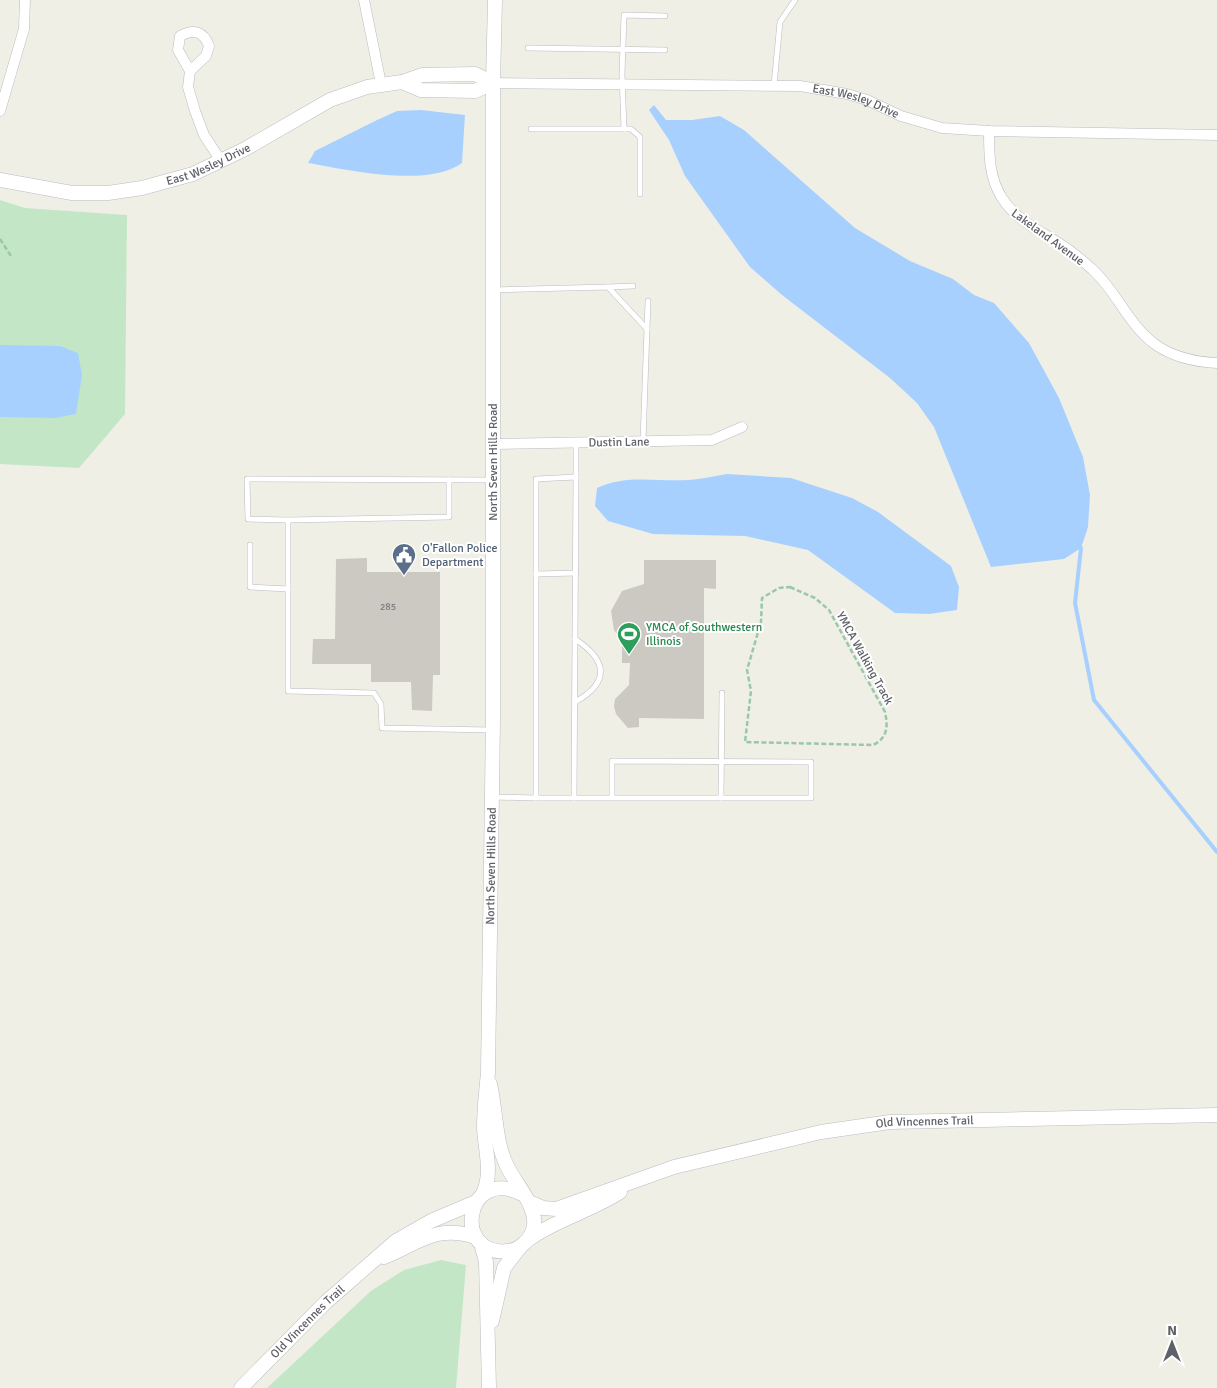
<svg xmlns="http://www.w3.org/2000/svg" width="1217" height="1388" font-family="Signika,sans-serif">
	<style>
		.green { fill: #c3e7c6 }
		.water { fill: #a7d0ff }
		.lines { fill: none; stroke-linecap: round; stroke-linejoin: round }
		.stream { stroke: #a7d0ff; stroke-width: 4 }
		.building { fill: #ccc9c3 }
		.lane-casing { stroke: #b8bbc0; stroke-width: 6 }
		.street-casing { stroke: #b8bbc0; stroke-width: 11 }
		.secondary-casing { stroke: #b9bcc2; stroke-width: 15 }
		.path { stroke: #9ac7ab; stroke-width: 2.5; stroke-dasharray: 5 2.5; stroke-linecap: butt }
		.lane { stroke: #fff; stroke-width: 5 }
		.street { stroke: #fff; stroke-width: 10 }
		.secondary { stroke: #fff; stroke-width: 14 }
		.labels { text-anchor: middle; stroke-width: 4; stroke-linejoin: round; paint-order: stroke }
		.number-label { font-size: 10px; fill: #7a7b7e }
		.street-label { font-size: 12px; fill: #5e6167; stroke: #fff }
		.service-label { font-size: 12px; fill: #4e5e75; stroke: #fff; text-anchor: start }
		.leisure-label { font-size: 12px; fill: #27864d; stroke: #fff; text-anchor: start }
	</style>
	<rect width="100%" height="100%" fill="#f0efe6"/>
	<g class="green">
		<path d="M0,200L25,208L127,215L125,414L79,468L0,464Z"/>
		<path d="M441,1260L466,1265L456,1388H267L371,1291L404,1270Z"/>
	</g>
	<g class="water">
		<path d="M654,105L666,120H692L720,116L744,130L855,228L910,261L953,279L974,295L994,303L1029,343L1059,398L1083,457L1090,495L1088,527L1081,548L1064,559L991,567L934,427L917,403L890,378L782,295L750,267L685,176L669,140L649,110Z"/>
		<path d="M421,110L465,115L462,163C428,188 348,170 308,163L315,151L375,121L397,111Z"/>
		<path d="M0,345L60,346L78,353L82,375L76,414L55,418L0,417Z"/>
		<path d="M727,474L791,478L852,498L878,512L951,566L959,587L957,610L929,614L895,613L808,550L745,536L653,534L608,521L595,506L597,488C626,474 657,482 689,480C701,479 714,476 727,474Z"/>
	</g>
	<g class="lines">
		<path class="stream" d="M1081,548L1075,603L1094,700L1217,852"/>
	</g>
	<g class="building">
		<path d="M367,558V572H440V675H433L432,711L412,710L411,682H371V664H312L313,639H335L336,559Z"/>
		<path d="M644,560H716V589L704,588V719L639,718V727L628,728L616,714L614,706L615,699L629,685L630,663H622V642L614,630L611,611L622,591L644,584Z"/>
	</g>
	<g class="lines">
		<g class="lane-casing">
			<g id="lane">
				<path d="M528,48L665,50"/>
				<path d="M774,85L780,22L795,0"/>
				<path d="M531,129H631L640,137V194"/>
				<path d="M624,129L622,74L624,15L665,16"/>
				<path d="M608,287L633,286"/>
				<path d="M493,290L608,287L647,329L643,441"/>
				<path d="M647,329L648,301"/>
				<path d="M576,443V477"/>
				<path d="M576,477L574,798H536V479Z"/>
				<path d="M288,520L449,517V480"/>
				<path d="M250,545V587L288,589"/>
				<path d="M536,574L576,573"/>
				<path d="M575,702C611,682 607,660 575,639"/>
				<path d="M491,730L382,728L381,704L374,693L288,691V520L248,519L247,479L492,480"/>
				<path d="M494,797L536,798"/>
				<path d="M574,798H811V762L612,761V798"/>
				<path d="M721,798L722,693"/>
			</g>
		</g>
		<g class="street-casing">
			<g id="street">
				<path d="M364,0L381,84"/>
				<path d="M190,71L206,56L209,46C204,32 194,28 180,36L178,50L190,71L188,87L195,111L204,135L221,161"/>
				<path id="s1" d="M493,83L800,86L847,94L867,100L901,116L942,128L989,131L1217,135"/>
				<path d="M0,111L24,29L25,0"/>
				<path d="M989,131C989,154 989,178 1002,198C1016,220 1039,230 1060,244C1072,251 1083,261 1093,270C1117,292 1129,326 1156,345C1175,358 1195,362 1217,363"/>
				<path d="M493,444L712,440L742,427"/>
			</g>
		</g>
		<g class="secondary-casing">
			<g id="secondary">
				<path d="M402,82L421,90L475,91L493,83"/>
				<path id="s2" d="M0,180L72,193H108L142,188L193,174L245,149L330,100L367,87L402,82L422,75L475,74L493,83"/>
				<path d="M490,1084C496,1110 495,1142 507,1166C516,1185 540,1209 533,1230C529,1241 519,1250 508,1251C452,1258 464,1165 522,1194"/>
				<path id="s3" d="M483,1194C493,1172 485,1151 484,1128C484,1110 486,1092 488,1073L493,721V83L495,0"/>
				<path id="s4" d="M529,1202L543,1208L556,1209L674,1167L821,1132L890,1122L1217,1115"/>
				<path d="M529,1239C557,1219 591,1211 620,1192"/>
				<path d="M481,1243L486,1262L489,1388"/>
				<path d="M384,1257C419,1243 436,1224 476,1237"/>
				<path d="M492,1321L504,1268L521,1246"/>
				<path id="s5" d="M241,1388L326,1302L396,1241L431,1221L476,1202"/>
			</g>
		</g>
		<g class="path">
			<path d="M0,239L11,256"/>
			<path d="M790,587L815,598L829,610L885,712C888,726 888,738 873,745L745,742L751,691L747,670L761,622L762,598L779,588Z"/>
		</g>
		<use href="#lane" class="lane"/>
		<use href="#street" class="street"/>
		<use href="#secondary" class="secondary"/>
	</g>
	<defs>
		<g id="civic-pin" transform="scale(1.25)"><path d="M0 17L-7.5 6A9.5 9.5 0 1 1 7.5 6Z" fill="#5c6f8a" stroke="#fff"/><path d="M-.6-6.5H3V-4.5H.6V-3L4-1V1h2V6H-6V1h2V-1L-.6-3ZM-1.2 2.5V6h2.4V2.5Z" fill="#fff"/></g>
		<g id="stadium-pin" transform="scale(1.25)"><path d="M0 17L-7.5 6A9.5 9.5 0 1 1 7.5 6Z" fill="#2e9e5b" stroke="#fff"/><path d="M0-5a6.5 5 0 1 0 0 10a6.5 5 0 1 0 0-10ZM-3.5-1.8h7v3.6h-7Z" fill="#fff"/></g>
	</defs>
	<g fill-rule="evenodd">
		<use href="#civic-pin" x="404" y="555"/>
		<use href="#stadium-pin" x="629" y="634"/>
	</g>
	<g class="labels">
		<g class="number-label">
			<text x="388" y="610">285</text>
		</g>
		<g class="street-label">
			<text dy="4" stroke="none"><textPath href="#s1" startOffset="365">East Wesley Drive</textPath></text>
			<text dy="4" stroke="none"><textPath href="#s2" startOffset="214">East Wesley Drive</textPath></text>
			<text transform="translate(1048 237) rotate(36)" y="4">Lakeland Avenue</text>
			<text transform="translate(619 442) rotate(-1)" y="4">Dustin Lane</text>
			<text transform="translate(493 462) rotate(-90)" y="4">North Seven Hills Road</text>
			<text transform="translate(865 658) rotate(61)" y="4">YMCA Walking Track</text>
			<text dy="4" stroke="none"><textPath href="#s3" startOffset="329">North Seven Hills Road</textPath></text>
			<text dy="4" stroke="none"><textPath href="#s4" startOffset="409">Old Vincennes Trail</textPath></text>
			<text dy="4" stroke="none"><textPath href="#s5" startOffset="94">Old Vincennes Trail</textPath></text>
		</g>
		<g class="service-label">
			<text x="422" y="552">O'Fallon Police<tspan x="422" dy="14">Department</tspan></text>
		</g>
		<g class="leisure-label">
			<text x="646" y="631">YMCA of Southwestern<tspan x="646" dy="14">Illinois</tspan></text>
		</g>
	</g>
	<g transform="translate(1172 1343)" stroke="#ffffff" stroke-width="4" paint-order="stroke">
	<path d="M0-4L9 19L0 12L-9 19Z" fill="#5e6167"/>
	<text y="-8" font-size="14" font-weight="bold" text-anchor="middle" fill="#5e6167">N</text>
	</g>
</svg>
